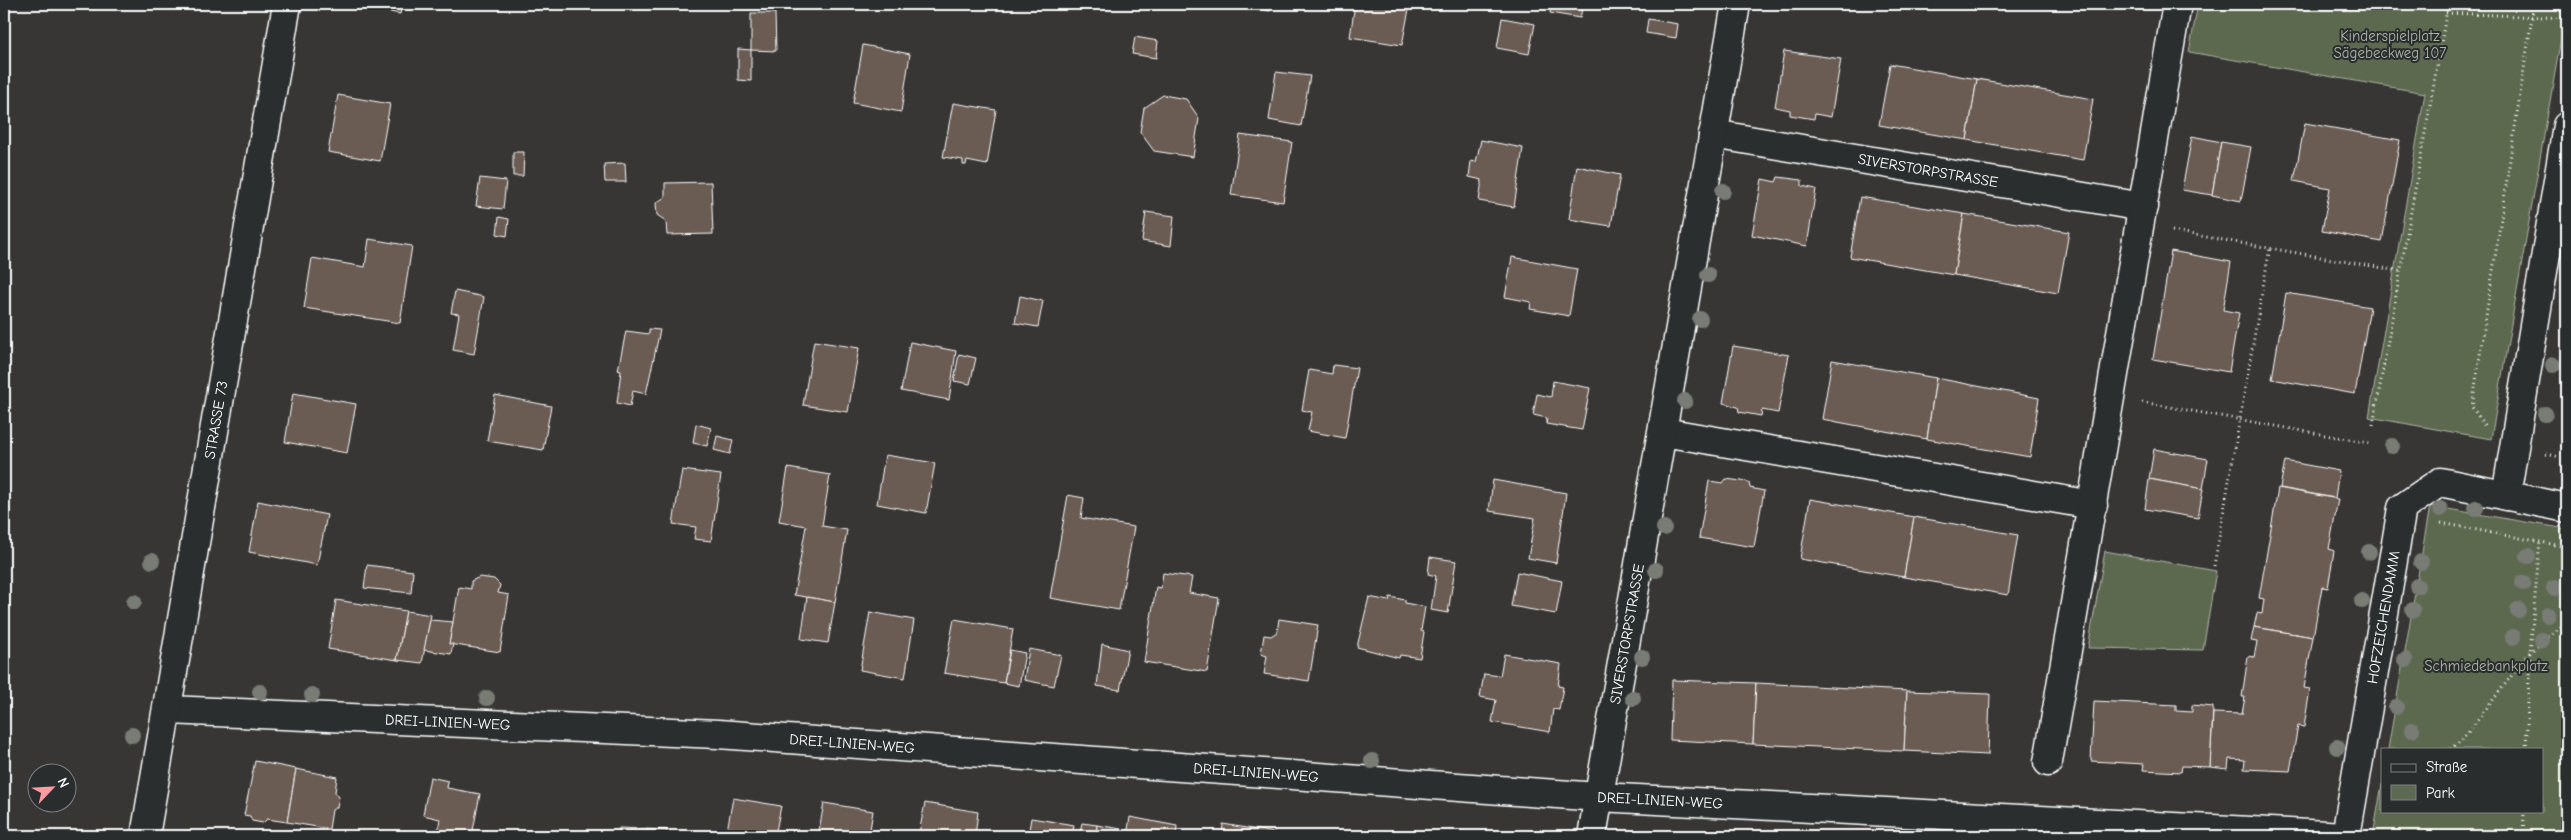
<svg xmlns="http://www.w3.org/2000/svg" width="2571" height="840" font-family="'Comic Neue',sans-serif">
	<style>
		.green { fill: #5d6950; stroke: #aeb4a8 }
		.building { fill: #6b5b53; stroke: #fff }
		.lines { fill: none; stroke-linecap: round; stroke-linejoin: round }
		.street-casing { stroke: #fff; stroke-width: 31 }
		.path { stroke: #fff; stroke-width: 3; stroke-dasharray: 1 4; stroke-linecap: butt }
		.street { stroke: #2a2d2e; stroke-width: 28 }
		.tree { fill: #787b74 }
		.labels { text-anchor: middle; stroke-width: 4; stroke-linejoin: round; paint-order: stroke }
		.park-label { font-size: 15px; fill: #aeb4a8; stroke: #2a2d2e }
		.street-label { font-size: 15px; fill: #fff; stroke: #2a2d2e }
	</style>
	<rect width="100%" height="100%" fill="#373635"/>
	<filter id="ink" filterUnits="userSpaceOnUse"><feTurbulence type="fractalNoise" baseFrequency=".02" numOctaves="2"/><feDisplacementMap in="SourceGraphic" scale="10" xChannelSelector="R" yChannelSelector="G"/><feConvolveMatrix kernelMatrix="1 2 1 2 8 2 1 2 1" color-interpolation-filters="sRGB"/></filter>
	<g filter="url(#ink)">
		<g class="green">
			<path d="M2198,4H2567L2491,439L2369,417L2425,93L2189,52Z"/>
			<path d="M2430,506L2567,529V836H2373L2382,784V811H2542V749H2388Z"/>
			<path d="M2105,551L2216,571L2203,650L2088,648Z"/>
		</g>
		<g class="building">
			<path d="M350,4H402L400,14Z"/>
			<path d="M647,4H716V5L647,6Z"/>
			<path d="M1256,4H1272L1270,11L1255,8Z"/>
			<path d="M1355,4H1410L1402,45L1350,37Z"/>
			<path d="M1552,4H1583L1580,18L1550,13Z"/>
			<path d="M751,13H775L776,51L751,50Z"/>
			<path d="M1502,18L1535,24L1529,54L1497,48Z"/>
			<path d="M1648,19L1678,24L1676,38L1646,33Z"/>
			<path d="M1135,37L1158,41L1156,58L1132,54Z"/>
			<path d="M863,45L910,54L901,112L853,103Z"/>
			<path d="M738,49L751,50V81L738,80Z"/>
			<path d="M1784,51L1841,59L1831,117L1815,114L1814,119L1790,115V110L1775,107Z"/>
			<path d="M1890,64L1977,79L1967,140L1879,125Z"/>
			<path d="M1276,72L1310,76L1301,126L1269,120Z"/>
			<path d="M1977,79L2093,99L2083,160L1967,140Z"/>
			<path d="M338,95L390,104L380,161L328,152Z"/>
			<path d="M1163,95L1186,99L1199,118L1193,157L1154,151L1140,132L1144,108Z"/>
			<path d="M953,103L996,110L987,165L967,161L966,165H963V160L943,157Z"/>
			<path d="M2305,123L2400,140L2382,242L2322,231L2330,188L2294,181Z"/>
			<path d="M1240,135L1292,142L1283,202L1231,195Z"/>
			<path d="M2192,136L2221,142L2212,195L2182,190Z"/>
			<path d="M1481,140L1523,148L1514,207L1479,201L1482,180L1469,177L1471,161L1476,162Z"/>
			<path d="M2221,142L2251,147L2241,201L2212,195Z"/>
			<path d="M513,152H524L523,176H513Z"/>
			<path d="M625,163L626,182H605L604,164Z"/>
			<path d="M1577,166L1620,175L1611,226L1569,219Z"/>
			<path d="M1778,177L1802,180V186L1816,189L1807,246L1752,235L1762,179L1776,182Z"/>
			<path d="M480,178L506,181L503,209L476,206Z"/>
			<path d="M711,182L713,234L667,235L666,221L657,215L656,203L665,197V183Z"/>
			<path d="M1860,197L1964,214L1954,275L1850,257Z"/>
			<path d="M1146,212L1174,216L1171,246L1142,241Z"/>
			<path d="M1964,214L2069,232L2058,293L1954,275Z"/>
			<path d="M499,217L509,219L507,236L497,234Z"/>
			<path d="M369,239L412,246L400,323L304,308L312,258L365,267Z"/>
			<path d="M2171,251L2231,262L2223,310L2239,313L2229,372L2153,359Z"/>
			<path d="M1512,257L1577,269L1569,316L1530,309L1531,302L1505,297Z"/>
			<path d="M455,291L484,297L474,354L453,350L459,314L451,313Z"/>
			<path d="M2286,293L2370,307L2355,394L2272,379Z"/>
			<path d="M1020,296L1043,301L1038,327L1015,323Z"/>
			<path d="M649,329L660,330L646,394L633,391L630,406L617,403L621,371L618,370L626,331L649,334Z"/>
			<path d="M814,341L859,348L848,412L803,405Z"/>
			<path d="M910,342L956,351L949,400L901,391Z"/>
			<path d="M1733,346L1789,355L1778,413L1762,410L1761,416L1739,412L1738,407L1723,403Z"/>
			<path d="M959,354L976,358L970,384L954,381Z"/>
			<path d="M1832,360L1936,378L1927,439L1822,419Z"/>
			<path d="M1333,365L1357,368L1345,438L1308,431L1312,412L1302,410L1309,370L1332,374Z"/>
			<path d="M1936,378L2039,398L2030,457L1927,439Z"/>
			<path d="M1553,381L1590,388L1582,430L1546,424L1547,418L1533,415L1537,394L1551,397Z"/>
			<path d="M293,393L356,404L347,453L285,442Z"/>
			<path d="M495,395L551,406L543,450L487,441Z"/>
			<path d="M696,424L711,428L707,446L693,443Z"/>
			<path d="M717,436L733,440L730,454L714,450Z"/>
			<path d="M2154,449L2208,459L2203,489L2149,479Z"/>
			<path d="M885,455L935,463L926,513L877,504Z"/>
			<path d="M2285,461L2339,471L2335,498L2280,488Z"/>
			<path d="M788,468L830,475L822,526L847,530L835,602L794,595L806,526L779,521Z"/>
			<path d="M682,470L721,475L711,541L694,539L696,527L673,524Z"/>
			<path d="M1726,479L1749,482L1750,488L1764,491L1754,547L1699,538L1709,481L1723,483Z"/>
			<path d="M2149,479L2203,489L2198,518L2145,509Z"/>
			<path d="M1493,480L1566,493L1556,563L1528,558L1535,518L1489,511Z"/>
			<path d="M2278,488L2338,499L2329,549L2334,551L2328,588L2322,587L2313,637L2254,627L2257,613L2262,614L2264,599L2259,598Z"/>
			<path d="M1068,495L1084,498L1081,518L1134,527L1119,610L1050,598Z"/>
			<path d="M1810,499L1914,517L1904,577L1800,559Z"/>
			<path d="M258,501L327,515L317,565L249,552Z"/>
			<path d="M1914,517L2018,535L2008,595L1904,577Z"/>
			<path d="M1430,557L1456,561L1448,613L1431,610L1436,576L1428,574Z"/>
			<path d="M367,565L413,571L411,593L364,588Z"/>
			<path d="M1517,572L1562,581L1556,614L1511,606Z"/>
			<path d="M1163,573L1192,577L1189,593L1219,598L1207,672L1144,662L1156,587L1161,588Z"/>
			<path d="M480,577L494,579L500,585L498,593L509,595L500,652L449,644L459,587L471,589V581Z"/>
			<path d="M807,597L835,602L828,643L801,639Z"/>
			<path d="M1369,597L1389,601L1390,597L1405,600V603L1425,607L1421,631L1424,632L1420,658L1400,655L1399,658L1357,647Z"/>
			<path d="M336,600L406,611L397,660L328,649Z"/>
			<path d="M406,611L431,615L422,663L397,660Z"/>
			<path d="M870,612L914,620L905,678L860,670Z"/>
			<path d="M954,619L1013,629L1004,683L944,673Z"/>
			<path d="M1279,619L1318,625L1309,681L1264,674L1267,656L1261,654L1264,635L1271,636L1277,632Z"/>
			<path d="M430,620L453,622L449,644H453L451,654L424,650Z"/>
			<path d="M2254,627L2313,637L2304,688L2310,689L2304,727L2298,726L2290,771L2244,769L2245,760L2229,759L2228,769L2210,767L2213,713L2242,714L2245,697H2242L2248,656L2254,657L2257,642L2251,641Z"/>
			<path d="M1102,644L1128,650L1120,690L1097,686Z"/>
			<path d="M1029,649L1061,655L1054,686L1024,680Z"/>
			<path d="M1010,650L1025,653L1019,686L1004,683Z"/>
			<path d="M1504,654L1561,664L1558,686L1563,687L1559,710L1553,709L1550,732L1492,722L1496,700L1480,697L1484,674L1500,676Z"/>
			<path d="M1672,680L1756,683L1753,744L1670,740Z"/>
			<path d="M1756,683L1907,691L1904,751L1753,744Z"/>
			<path d="M1907,691L1990,694L1988,755L1904,751Z"/>
			<path d="M2094,701L2176,705V711L2192,712V705L2213,707L2210,767L2182,766L2181,772L2143,770L2144,764L2091,761Z"/>
			<path d="M255,761L296,769L287,822L267,819L263,823L252,821L250,816L244,815Z"/>
			<path d="M296,769L337,777L335,792L339,797L337,807L332,810L329,829L287,822Z"/>
			<path d="M430,777L448,781L447,788L480,794L472,836L437,835L440,819L423,815Z"/>
			<path d="M733,798L781,806L775,836H726Z"/>
			<path d="M824,803L873,811L869,836H818Z"/>
			<path d="M925,803L978,812L975,836H913L914,833H919Z"/>
			<path d="M1130,817L1177,826L1176,836H1127Z"/>
			<path d="M1031,818L1074,825L1072,836H1028Z"/>
			<path d="M1082,823L1097,825L1096,836H1079Z"/>
			<path d="M1223,824L1276,833V836H1222Z"/>
			<path d="M1097,825L1121,829L1120,836H1096Z"/>
			<path d="M619,828L667,830V836H606H618Z"/>
		</g>
		<g class="lines">
			<g class="street-casing">
				<g id="street">
					<path id="s1" d="M1713,134L2143,207"/>
					<path d="M1663,432L2093,505"/>
					<path d="M2506,496L2567,126"/>
					<path id="s2" d="M168,710L718,734L1599,797L2345,836"/>
					<path d="M2048,762L2177,4"/>
					<path id="s3" d="M145,836L287,4"/>
					<path id="s4" d="M1592,836L1736,4"/>
					<path id="s5" d="M2346,836L2402,508L2440,482L2567,508"/>
				</g>
			</g>
			<g class="path">
				<path d="M2446,13L2567,18"/>
				<path d="M2172,231L2400,271"/>
				<path d="M2142,402L2370,443"/>
				<path d="M2373,425L2448,4"/>
				<path d="M2484,425L2472,407L2534,4"/>
				<path d="M2546,454L2560,457"/>
				<path d="M2441,523L2567,547"/>
				<path d="M2214,566L2270,247"/>
				<path d="M2450,749L2462,740L2530,652L2567,622"/>
				<path d="M2526,749L2530,652L2540,541"/>
				<path d="M2523,836L2524,811"/>
			</g>
			<use href="#street" class="street"/>
		</g>
		<g class="tree">
			<circle cx="1723" cy="191" r="8"/>
			<circle cx="1708" cy="275" r="8"/>
			<circle cx="1700" cy="319" r="8"/>
			<circle cx="2553" cy="365" r="8"/>
			<circle cx="1685" cy="401" r="8"/>
			<circle cx="2545" cy="414" r="8"/>
			<circle cx="2392" cy="446" r="8"/>
			<circle cx="2476" cy="508" r="8"/>
			<circle cx="2440" cy="509" r="8"/>
			<circle cx="1664" cy="528" r="8"/>
			<circle cx="2369" cy="552" r="8"/>
			<circle cx="2528" cy="556" r="8"/>
			<circle cx="152" cy="561" r="8"/>
			<circle cx="2421" cy="562" r="8"/>
			<circle cx="1656" cy="570" r="8"/>
			<circle cx="2523" cy="583" r="8"/>
			<circle cx="2417" cy="586" r="8"/>
			<circle cx="2554" cy="588" r="8"/>
			<circle cx="2362" cy="601" r="8"/>
			<circle cx="134" cy="602" r="8"/>
			<circle cx="2413" cy="610" r="8"/>
			<circle cx="2518" cy="610" r="8"/>
			<circle cx="2548" cy="615" r="8"/>
			<circle cx="2513" cy="637" r="8"/>
			<circle cx="2542" cy="640" r="8"/>
			<circle cx="1642" cy="657" r="8"/>
			<circle cx="2405" cy="660" r="8"/>
			<circle cx="260" cy="692" r="8"/>
			<circle cx="312" cy="695" r="8"/>
			<circle cx="487" cy="698" r="8"/>
			<circle cx="1633" cy="698" r="8"/>
			<circle cx="2396" cy="707" r="8"/>
			<circle cx="2412" cy="730" r="8"/>
			<circle cx="132" cy="735" r="8"/>
			<circle cx="2337" cy="747" r="8"/>
			<circle cx="1372" cy="761" r="8"/>
		</g>
	</g>
	<g class="labels">
		<g class="park-label">
			<text x="2390" y="41">Kinderspielplatz<tspan x="2390" dy="17">Sägebeckweg 107</tspan></text>
			<text x="2486" y="671">Schmiedebankplatz</text>
		</g>
		<g class="street-label">
			<text dy="5" stroke="none"><textPath href="#s1" startOffset="218">SIVERSTORPSTRASSE</textPath></text>
			<text dy="5" stroke="none"><textPath href="#s3" startOffset="422">STRASSE 73</textPath></text>
			<text dy="5" stroke="none"><textPath href="#s5" startOffset="222">HOFZEICHENDAMM</textPath></text>
			<text dy="5" stroke="none"><textPath href="#s4" startOffset="205">SIVERSTORPSTRASSE</textPath></text>
			<text dy="5" stroke="none"><textPath href="#s2" startOffset="280">DREI-LINIEN-WEG</textPath></text>
			<text dy="5" stroke="none"><textPath href="#s2" startOffset="685">DREI-LINIEN-WEG</textPath></text>
			<text dy="5" stroke="none"><textPath href="#s2" startOffset="1090">DREI-LINIEN-WEG</textPath></text>
			<text dy="5" stroke="none"><textPath href="#s2" startOffset="1495">DREI-LINIEN-WEG</textPath></text>
		</g>
	</g>
	<rect width="2571" height="840" fill="none" stroke="#2a2d2e" stroke-width="20"/>
	<rect x="10" y="10" width="2551" height="820" fill="none" stroke="#fff" stroke-width="2" filter="url(#ink)"/>
	<rect x="2381" y="748" width="162" height="65" fill="#2a2d2e" stroke="#7f8182"/>
	<rect x="2391" y="764" width="25" height="8" fill="#2a2d2e" stroke="#7f8182"/>
	<text x="2426" y="772" font-size="15" fill="#ffffff">Straße</text>
	<rect x="2391" y="785" width="25" height="15" fill="#5d6950" stroke="#7f8182"/>
	<text x="2426" y="798" font-size="15" fill="#ffffff">Park</text>
	<g transform="translate(52 788) rotate(65)"><circle r="24" fill="#2a2d2e" stroke="#7f8182"/>
	<path d="M0-4L9 19L0 12L-9 19Z" fill="#ff9aa2"/>
	<text y="-8" font-size="14" font-weight="bold" text-anchor="middle" fill="#ffffff">N</text>
	</g>
</svg>
